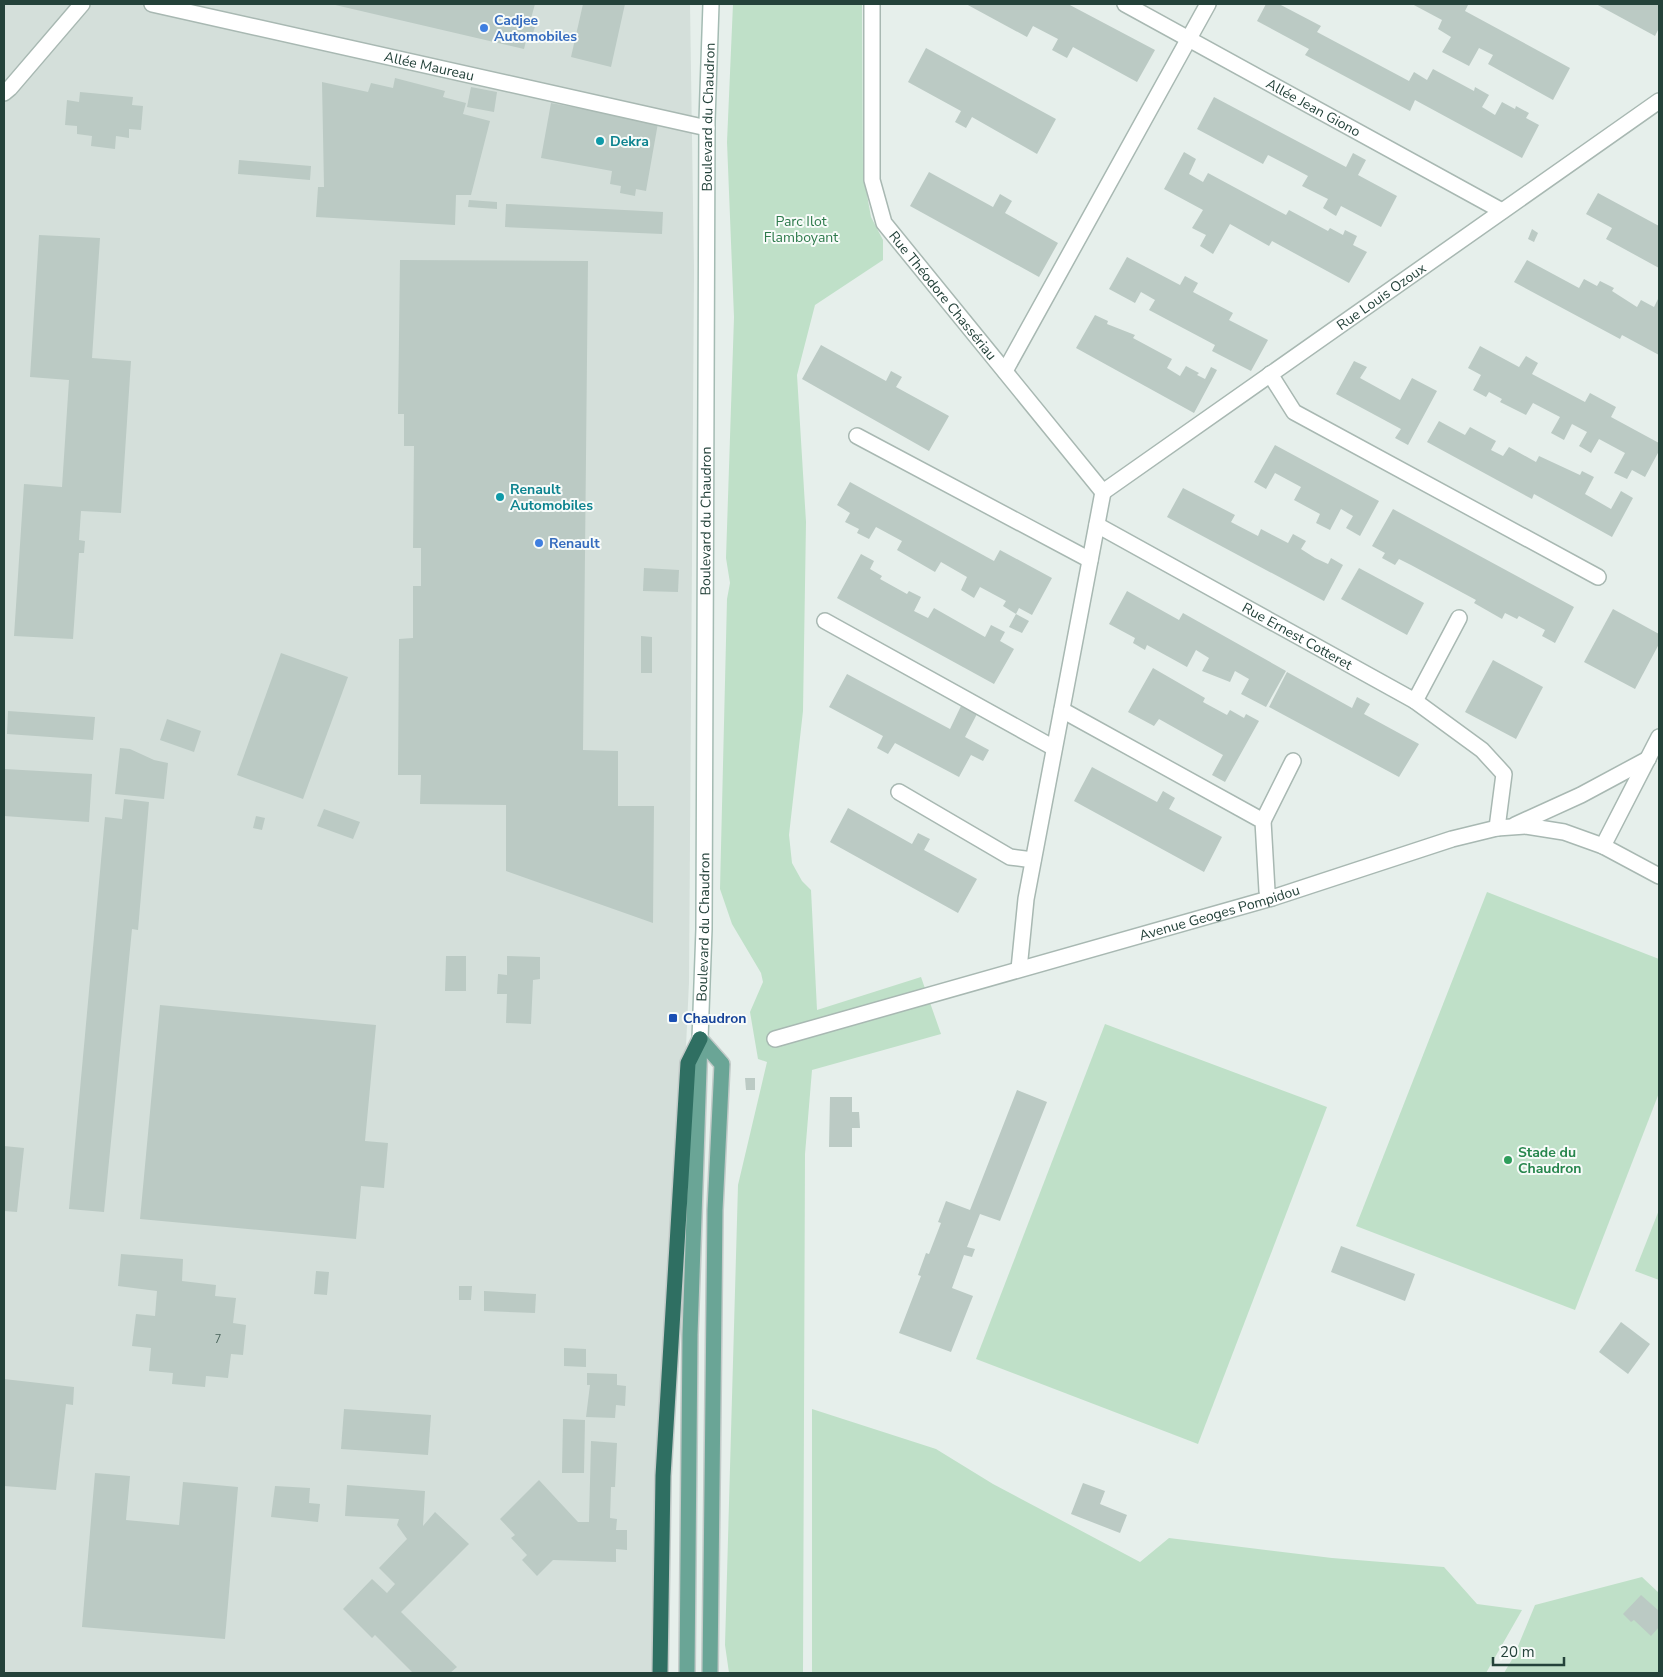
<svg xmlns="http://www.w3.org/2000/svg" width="1663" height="1677" font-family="'Nunito Sans',sans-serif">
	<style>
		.built { fill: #d4dfda }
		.green { fill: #bfe0c8 }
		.building { fill: #bbcac4 }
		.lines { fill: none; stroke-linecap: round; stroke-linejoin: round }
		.street-casing { stroke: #a8b8b2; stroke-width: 18 }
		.secondary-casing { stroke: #a4bbb3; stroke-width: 18 }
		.primary-casing { stroke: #c2cac8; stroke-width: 18 }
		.highway-casing { stroke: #c2cac8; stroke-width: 18 }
		.street { stroke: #fff; stroke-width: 15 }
		.secondary { stroke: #fff; stroke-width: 15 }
		.primary { stroke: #6aa596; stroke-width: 15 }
		.highway { stroke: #2f6f62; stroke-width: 15 }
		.shop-dot { fill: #3f7fe0; stroke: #f7fbf9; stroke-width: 2 }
		.culture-dot { fill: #0f9aa8; stroke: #f7fbf9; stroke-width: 2 }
		.transit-dot { fill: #1a4fb4; stroke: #f7fbf9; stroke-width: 2 }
		.leisure-dot { fill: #2e9e5b; stroke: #f7fbf9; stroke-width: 2 }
		.labels { text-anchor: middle; stroke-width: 4; stroke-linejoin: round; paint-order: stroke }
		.number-label { font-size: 11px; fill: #4a645c }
		.shop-label { font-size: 14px; font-weight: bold; fill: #366cbe; stroke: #f7fbf9; text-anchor: start }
		.street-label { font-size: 14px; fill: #24423a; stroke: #f7fbf9 }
		.culture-label { font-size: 14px; font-weight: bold; fill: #0d838f; stroke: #f7fbf9; text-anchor: start }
		.park-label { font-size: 14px; fill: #2d7a4b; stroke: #f7fbf9 }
		.transit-label { font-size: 14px; font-weight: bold; fill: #164399; stroke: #f7fbf9; text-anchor: start }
		.leisure-label { font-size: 14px; font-weight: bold; fill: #27864d; stroke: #f7fbf9; text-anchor: start }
	</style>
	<rect width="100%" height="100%" fill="#e6efeb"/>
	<path class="built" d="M4,4H690L694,270L689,982L657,1673H4Z"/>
	<g class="green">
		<path d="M733,4H862L863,173L871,217L883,240V260L815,305L797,375L806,522L803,711L789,835L792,863L802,881L811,890L817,1010L921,977L941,1034L812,1070L805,1154L803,1673H729L725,1645L738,1185L767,1062L758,1059L750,1012L763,982L761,973L732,924L720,889L727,599L730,583L726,558L734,317L727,142Z"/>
		<path d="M1487,892L1659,959V1093L1575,1310L1356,1226Z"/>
		<path d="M1105,1024L1327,1107L1198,1444L976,1359Z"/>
		<path d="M1659,1210V1280L1635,1271Z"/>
		<path d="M812,1409L936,1449L993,1484L1140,1562L1169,1538L1332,1558L1444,1567L1477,1604L1522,1610L1486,1673H812Z"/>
		<path d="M1642,1577L1659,1593V1673H1504L1514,1656L1535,1605Z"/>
	</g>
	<g class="building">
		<path d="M331,4H535L530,22L536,24L533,33H528L524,49Z"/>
		<path d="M583,4H625L611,67L571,57Z"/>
		<path d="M966,4H1068L1155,50L1137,82L1073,47L1067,58L1052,50L1058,39L1033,26L1027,37Z"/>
		<path d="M1266,4H1279L1321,26L1317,32L1409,81L1414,72L1427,80L1433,69L1474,91L1475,87L1489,95L1482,107L1495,115L1502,102L1515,109L1516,106L1529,113L1526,118L1539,125L1522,158L1415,100L1410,111L1305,55L1309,49L1257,21Z"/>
		<path d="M1412,4H1465L1468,5L1465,11L1570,68L1553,100L1488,64L1493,55L1479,48L1469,66L1442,52L1451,37L1438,29L1442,20Z"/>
		<path d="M1596,4H1659V28L1655,36Z"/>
		<path d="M926,48L1056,119L1037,154L972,117L966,128L955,122L961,111L908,82Z"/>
		<path d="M395,78L445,91L443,97L466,103L463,114L490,121L471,195H456L455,225L316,217L318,187H324L322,82L368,92L371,83L393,88Z"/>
		<path d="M471,87L497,92L494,112L467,107Z"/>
		<path d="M80,92L133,97L132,105L143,106L141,130L129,129V138L116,136L115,149L91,146L92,136L77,134V126L65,125L67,100L79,102Z"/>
		<path d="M1214,97L1346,167L1353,153L1366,160L1358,175L1397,196L1381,227L1341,206L1336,216L1323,208L1328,199L1302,186L1308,176L1295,169L1268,155L1263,164L1197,129Z"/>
		<path d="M551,103L658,123L646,191L636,189L635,196L620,193L621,186L610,184L612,171L541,158Z"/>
		<path d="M1184,152L1196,159L1189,174L1203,182L1208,173L1286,215L1289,210L1328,231L1330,228L1343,235L1345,230L1357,236L1353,245L1367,252L1349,283L1272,241L1269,246L1230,224L1213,254L1200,246L1206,235L1192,228L1203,210L1164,189Z"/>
		<path d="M239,160L311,166L310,180L238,174Z"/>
		<path d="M929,172L993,207L1000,194L1012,201L1005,213L1058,243L1039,277L910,206Z"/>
		<path d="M1598,193L1659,226V268L1606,239L1612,228L1586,214Z"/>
		<path d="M469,200L497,202V209L468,207Z"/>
		<path d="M506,204L663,212L662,234L505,227Z"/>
		<path d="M1532,229L1538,233L1534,242L1528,239Z"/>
		<path d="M39,235L100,238L92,358L131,361L121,513L81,511L79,540L85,541L84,553H79L73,639L14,636L24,484L62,487L69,380L30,377Z"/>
		<path d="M1127,257L1180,285L1185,276L1198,283L1193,292L1233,313L1229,320L1268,340L1251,371L1212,351L1215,345L1149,310L1155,300L1141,292L1135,303L1109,289Z"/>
		<path d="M400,260L588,261L583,750L618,751V806H654L653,923L506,871V805L420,804L421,775H398L399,639L413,638V586H421V548H413L414,446H404V414H398Z"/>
		<path d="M1527,260L1579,288L1584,279L1597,286L1600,281L1614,288L1612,291L1637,307L1641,300L1654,307L1659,297V355L1622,335L1620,339L1514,282Z"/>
		<path d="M1095,315L1108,321L1107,324L1135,335L1133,338L1172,359L1167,368L1180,376L1186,366L1199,373L1197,375L1205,379L1211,367L1217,370L1194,413L1076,348Z"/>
		<path d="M821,345L886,381L891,371L902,377L896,387L949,416L929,451L802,379Z"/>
		<path d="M1480,346L1519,367L1526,356L1538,363L1532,374L1585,402L1590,393L1616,407L1611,417L1659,443V451L1645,477L1632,470L1627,479L1614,473L1625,453L1599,439L1591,453L1579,446L1587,432L1572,424L1564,440L1551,433L1560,417L1533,403L1526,415L1500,402L1502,399L1489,392L1486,397L1473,390L1481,375L1468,368Z"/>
		<path d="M1354,361L1367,367L1360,378L1400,400L1412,378L1437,391L1408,445L1395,438L1401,429L1336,394Z"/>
		<path d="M1439,421L1465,435L1470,427L1496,441L1491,450L1503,456L1509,447L1536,462L1539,456L1580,475L1582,471L1594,477L1585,494L1611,509L1621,491L1633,498L1612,537L1534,494L1532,499L1427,442Z"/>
		<path d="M1275,445L1379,501L1360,536L1346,528L1353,516L1341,509L1330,530L1316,523L1320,514L1294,500L1301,487L1275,473L1266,489L1254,482Z"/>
		<path d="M850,482L994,561L1000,550L1052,578L1032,615L1019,608L1016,614L1029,621L1022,633L1009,627L1016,614L1003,606L1006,601L980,587L974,598L961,590L967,577L941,562L935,572L897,550L902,541L876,527L869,539L857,533L859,529L845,522L850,513L837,505Z"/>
		<path d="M1183,488L1235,515L1231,522L1258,536L1261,529L1288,543L1293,534L1306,541L1301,549L1315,558L1328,564L1331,558L1343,565L1324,601L1167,517Z"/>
		<path d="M1393,509L1574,607L1555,643L1542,636L1545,630L1519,616L1517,619L1505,613L1502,619L1474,603L1476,600L1411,565L1399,559L1395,565L1382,558L1385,553L1372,546Z"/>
		<path d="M861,554L874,561L870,569L882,576L880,579L907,594L909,591L921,597L914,611L928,618L934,608L985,637L991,625L1005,632L1000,641L1014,649L994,684L837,598Z"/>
		<path d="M644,568L679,570L678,592L643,591Z"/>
		<path d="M1359,568L1424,603L1407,635L1341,599Z"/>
		<path d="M1127,591L1179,620L1183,613L1286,671L1266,707L1241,694L1249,679L1235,671L1230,682L1202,671L1209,658L1196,650L1187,667L1147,645L1145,650L1133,643L1135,638L1109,624Z"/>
		<path d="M1613,609L1659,634V644L1635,689L1584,662Z"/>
		<path d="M641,636L652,637V673H641Z"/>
		<path d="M281,653L348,677L303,799L237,775Z"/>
		<path d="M1493,660L1543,687L1516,739L1465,712Z"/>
		<path d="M1153,668L1205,698L1203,702L1227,715L1230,710L1244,718L1246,714L1259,721L1225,782L1212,775L1223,755L1159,719L1154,726L1128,712Z"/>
		<path d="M1287,672L1352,708L1357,697L1370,704L1364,714L1419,744L1399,777L1269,707Z"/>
		<path d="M847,674L950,729L961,706L977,714L965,737L989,750L983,761L971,755L959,777L895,743L888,754L877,748L883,736L829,707Z"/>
		<path d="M8,711L95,717L93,740L7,734Z"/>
		<path d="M167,719L201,731L194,752L160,740Z"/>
		<path d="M120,748L130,749L154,760L168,763L164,799L115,794Z"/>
		<path d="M1092,767L1157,802L1163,791L1175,798L1169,809L1222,837L1204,872L1074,801Z"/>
		<path d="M5,769L92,774L89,822L4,816Z"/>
		<path d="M124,799L149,802L138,930L132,929L104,1212L69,1209L105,817L122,819Z"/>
		<path d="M848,808L912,844L918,833L930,839L924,850L977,879L958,913L830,842Z"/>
		<path d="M324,809L360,822L353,839L317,826Z"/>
		<path d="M256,816L265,818L262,830L253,828Z"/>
		<path d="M446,956H466V991H445Z"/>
		<path d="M507,956L540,957V979L533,980L531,1024L506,1023L507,994H497L498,974L507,975Z"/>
		<path d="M160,1005L376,1025L365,1141L388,1143L384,1188L361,1186L356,1239L140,1219Z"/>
		<path d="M745,1078H755V1090H746Z"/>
		<path d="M1017,1090L1047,1102L1000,1221L980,1214L967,1247L975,1249L972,1257L964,1255L952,1288L973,1296L951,1352L899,1333L921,1276L918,1275L926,1253L929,1254L941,1223L938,1222L946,1201L970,1210Z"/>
		<path d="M830,1097H852V1112H859L860,1128H852V1147H829Z"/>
		<path d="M4,1146L24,1148L17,1212L4,1211Z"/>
		<path d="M1341,1246L1415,1274L1405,1301L1331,1272Z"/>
		<path d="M121,1254L183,1259L182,1281L216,1285L215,1296L236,1298L233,1323L246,1325L243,1355L231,1354L228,1378L206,1376L205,1387L172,1384L173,1373L149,1371L151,1348L132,1346L136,1314L155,1316L157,1291L118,1286Z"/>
		<path d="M316,1271L329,1272L327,1295L314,1294Z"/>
		<path d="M459,1286H472L471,1300H459Z"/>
		<path d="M484,1291L536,1294L535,1313L484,1311Z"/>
		<path d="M1621,1322L1650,1344L1628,1374L1599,1352Z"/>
		<path d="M564,1348L586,1349V1367L564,1366Z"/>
		<path d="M587,1373L617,1374V1385L626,1386L625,1406L616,1405L615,1418L586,1417L590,1385H587Z"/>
		<path d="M4,1379L74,1387L73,1405L66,1404L56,1490L4,1486Z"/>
		<path d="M344,1409L431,1415L428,1455L341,1449Z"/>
		<path d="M563,1419L585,1420L584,1473H562Z"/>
		<path d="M591,1441L617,1443L615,1487H611L610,1518L617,1519L616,1530H627V1550L616,1549V1562L553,1560L537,1576L522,1560L527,1555L511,1538L515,1535L500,1519L539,1480L578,1522H589Z"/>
		<path d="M95,1473L130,1476L126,1520L179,1525L183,1482L238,1487L225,1639L82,1627Z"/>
		<path d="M1083,1483L1105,1491L1100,1504L1127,1515L1120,1533L1071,1514Z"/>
		<path d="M347,1485L425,1491L423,1526L435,1512L469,1544L401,1612L457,1667L450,1673H413L375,1635L372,1638L343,1609L372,1579L387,1593L395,1584L379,1568L407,1539L397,1525L399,1519L345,1516Z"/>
		<path d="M275,1486L310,1488L309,1503L320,1504L318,1522L271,1517Z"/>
		<path d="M1641,1595L1659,1611V1627L1651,1636L1634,1620L1631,1622L1623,1614Z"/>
	</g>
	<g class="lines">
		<g class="street-casing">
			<g id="street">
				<path id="s1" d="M152,4L707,128"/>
				<path id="s2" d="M872,4V180L884,223L1103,492"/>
				<path id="s3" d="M1125,4L1502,211"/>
				<path d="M4,93L10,88L82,4"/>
				<path d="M1005,371L1208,4"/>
				<path d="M1270,374L1294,412L1598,577"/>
				<path d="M857,436L1090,560"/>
				<path id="s4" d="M1103,492L1659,101"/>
				<path id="s5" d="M1097,525L1415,701L1459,618"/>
				<path d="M825,621L1054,748"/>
				<path d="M1415,701L1482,750L1504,774L1497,828"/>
				<path d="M1062,710L1263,821L1267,891L1272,898"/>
				<path d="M899,792L1010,857L1033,860"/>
				<path d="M1263,821L1293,761"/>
				<path d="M1515,825L1581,795L1648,759"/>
				<path d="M1603,846L1659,737"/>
				<path d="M1019,969L1026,899L1103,492"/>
				<path id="s6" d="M775,1039L1272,898L1452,839L1497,828L1526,826L1564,832L1603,846L1659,876"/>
			</g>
		</g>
		<g class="secondary-casing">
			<g id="secondary">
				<path id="s7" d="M700,1039L704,929L707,121L711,4"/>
			</g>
		</g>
		<g class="primary-casing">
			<g id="primary">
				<path d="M700,1039L722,1064L715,1210L710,1673"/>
				<path d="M687,1673L690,1335L700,1039"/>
			</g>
		</g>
		<g class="highway-casing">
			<path id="highway" d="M660,1673L663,1476L688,1063L700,1039"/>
		</g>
		<use href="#street" class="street"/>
		<use href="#secondary" class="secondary"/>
		<use href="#primary" class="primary"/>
		<use href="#highway" class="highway"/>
	</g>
	<g class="shop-dot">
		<circle cx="484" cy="28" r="5"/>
		<circle cx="539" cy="543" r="5"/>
	</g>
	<g class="culture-dot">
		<circle cx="600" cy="141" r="5"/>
		<circle cx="500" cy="497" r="5"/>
	</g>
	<rect class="transit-dot" x="668" y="1013" width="10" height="10" rx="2.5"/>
	<circle class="leisure-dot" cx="1508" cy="1160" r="5"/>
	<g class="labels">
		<g class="number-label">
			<text x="218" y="1343">7</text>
		</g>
		<g class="shop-label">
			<text x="494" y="25">Cadjee<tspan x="494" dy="16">Automobiles</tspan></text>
			<text x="549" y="548">Renault</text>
		</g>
		<g class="street-label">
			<text dy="5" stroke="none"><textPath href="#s1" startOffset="284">Allée Maureau</textPath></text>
			<text dy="5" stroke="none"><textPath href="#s3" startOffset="215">Allée Jean Giono</textPath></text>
			<text dy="5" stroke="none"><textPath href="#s7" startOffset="922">Boulevard du Chaudron</textPath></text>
			<text dy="5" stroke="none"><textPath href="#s2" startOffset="314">Rue Théodore Chassériau</textPath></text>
			<text dy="5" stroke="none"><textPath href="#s4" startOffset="340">Rue Louis Ozoux</textPath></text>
			<text dy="5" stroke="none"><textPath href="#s7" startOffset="518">Boulevard du Chaudron</textPath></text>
			<text dy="5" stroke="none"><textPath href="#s5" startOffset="229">Rue Ernest Cotteret</textPath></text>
			<text dy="5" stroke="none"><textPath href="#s6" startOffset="462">Avenue Geoges Pompidou</textPath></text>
			<text dy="5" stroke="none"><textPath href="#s7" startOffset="112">Boulevard du Chaudron</textPath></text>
		</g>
		<g class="culture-label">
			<text x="610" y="146">Dekra</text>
			<text x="510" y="494">Renault<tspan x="510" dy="16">Automobiles</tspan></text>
		</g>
		<g class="park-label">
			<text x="801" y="226">Parc Ilot<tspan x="801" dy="16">Flamboyant</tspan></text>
		</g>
		<g class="transit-label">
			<text x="683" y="1023">Chaudron</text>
		</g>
		<g class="leisure-label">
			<text x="1518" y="1157">Stade du<tspan x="1518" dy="16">Chaudron</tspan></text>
		</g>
	</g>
	<rect width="1663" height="1677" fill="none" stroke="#24423a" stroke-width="10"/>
	<path d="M1493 1657v8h71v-8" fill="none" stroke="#24423a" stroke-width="2.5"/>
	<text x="1500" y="1657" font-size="15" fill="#24423a" stroke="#f7fbf9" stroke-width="4" paint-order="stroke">20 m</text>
</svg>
